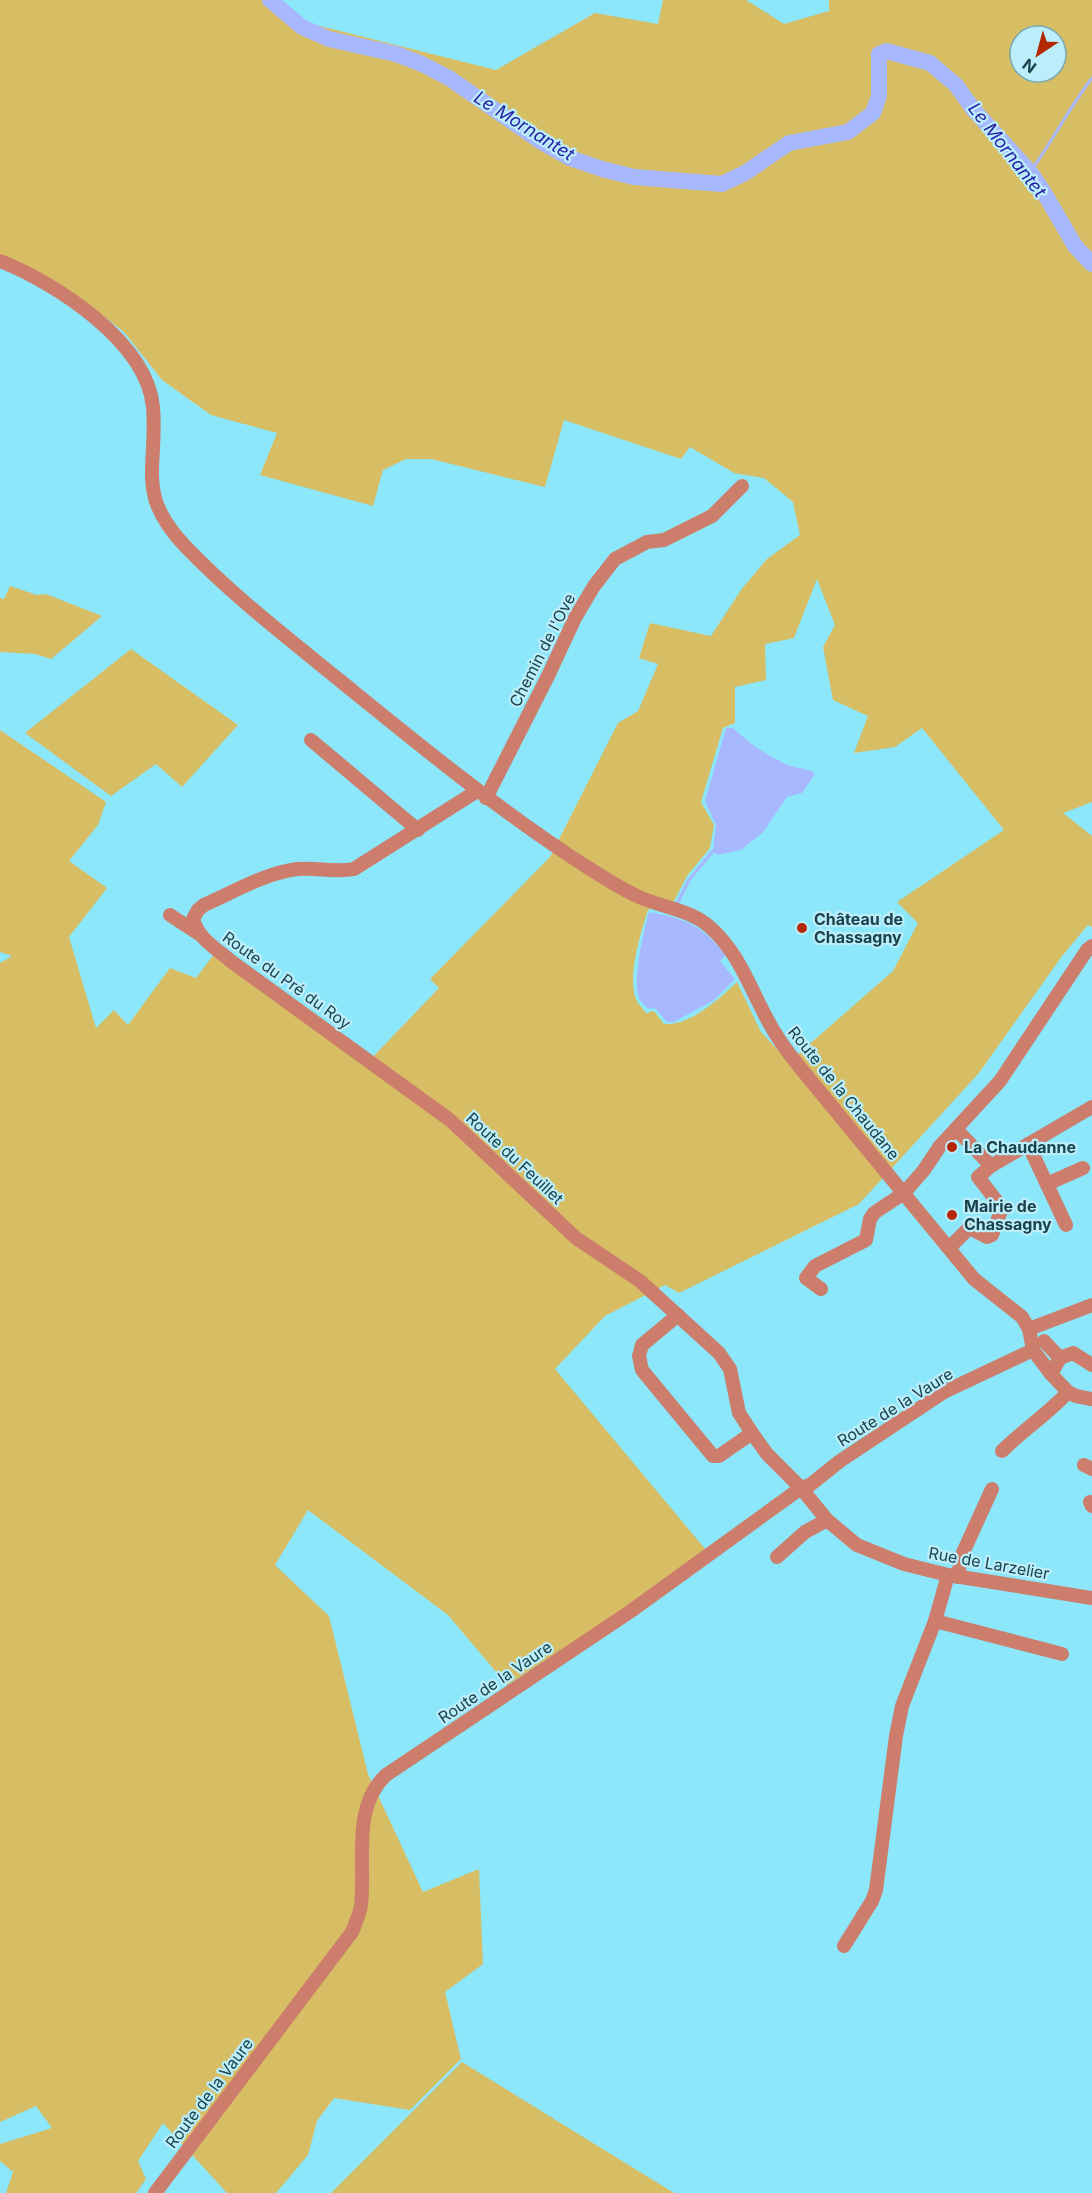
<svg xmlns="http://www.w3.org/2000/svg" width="1092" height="2193" font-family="Inter,sans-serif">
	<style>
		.green { fill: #d7bd64; fill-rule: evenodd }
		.water { fill: #a7b8fe }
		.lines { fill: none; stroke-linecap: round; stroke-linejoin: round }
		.stream { stroke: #a7b8fe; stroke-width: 3 }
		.river { stroke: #a7b8fe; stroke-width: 16 }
		.minor { stroke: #cd7d6c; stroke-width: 14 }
		.poi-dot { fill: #b32705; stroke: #bbeefa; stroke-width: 2 }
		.labels { text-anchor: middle; stroke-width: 4.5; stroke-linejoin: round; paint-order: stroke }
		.street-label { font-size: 16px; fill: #1b424a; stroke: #bbeefa }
		.poi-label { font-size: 16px; font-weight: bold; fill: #1b424a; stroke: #bbeefa; text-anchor: start }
		.water-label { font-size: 18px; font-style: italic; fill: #2821a6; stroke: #bbeefa }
	</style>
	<rect width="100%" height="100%" fill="#8ce7fb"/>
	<g class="green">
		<path d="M0,0H262L280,16L496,70L595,13L658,24L663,0H746L784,24L829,11V0H1092V802L1063,813L1092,836V927L1088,925L1062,956L979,1073L859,1204L679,1293L665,1285L605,1316L555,1369L706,1550L651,1592L507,1685L448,1615L308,1510L275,1565L329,1616L368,1774L423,1892L479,1869L483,1964L445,1992L461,2059L410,2110L334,2098L317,2121L308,2155L276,2193H227L163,2123L138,2161L146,2179L136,2193H6L13,2172L0,2161V2144L52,2128L36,2106L0,2122V963L12,956L0,952V730L106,802L98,825L69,861L107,888L69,937L96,1028L114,1010L128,1025L170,968L196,978L215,953L365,1065L439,988L430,979L550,857L618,723L638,711L658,664L639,658L650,623L711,636L741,590L767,559L800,535L793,502L764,478L734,473L690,447L681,459L564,420L545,487L431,459H406L383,470L373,506L260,475L277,433L211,415L162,380L124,332L88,304L49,278L0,255ZM1020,36H1056V72H1020ZM817,579L835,625L823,647L833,700L868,716L854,753L895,747L922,728L1004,830L897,902L918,923L893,971L789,1062L761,1032L737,982C719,999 690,1026 664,1024L654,1011L646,1013C643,1009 639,1005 637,1001C626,980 641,932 648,910L674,901L687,876L710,848L714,825L701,802L723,728L735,723V687L766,680L765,644L794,638Z"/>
		<path d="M10,586L37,595L46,594L102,616L51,659L35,654L0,652V598L4,599Z"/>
		<path d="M131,649L238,725L182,787L156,764L111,796L25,733Z"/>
		<path d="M462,2062L674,2193H331Z"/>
	</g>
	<g class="water">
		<path d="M726,728H733C750,744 767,756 788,765C797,769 808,767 815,774L802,793L787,797L763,832L741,850L717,855L713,851L716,825L705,801Z"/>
		<path d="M649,912C689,920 699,924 726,955L720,961L735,979L714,1000L674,1022H667L655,1008L648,1009C645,1005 640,1002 639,998C632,981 644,930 649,912Z"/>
	</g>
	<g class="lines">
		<g class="stream">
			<path d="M1030,172C1052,142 1069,108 1092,78"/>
			<path d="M678,902L689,880L713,851"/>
		</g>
		<path class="river" d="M270,0L302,27L329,39L396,54L422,64L449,78L540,141L570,158L602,169L634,177L722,184L745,173L789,143L848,132L873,113L879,96V54L886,51L930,63L956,85L973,109L1030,172L1043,191L1075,246L1092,264"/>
		<g class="minor">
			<path d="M0,261C56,283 147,342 153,407C158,469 135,493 185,546C233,596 289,639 343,683C417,743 490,803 570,856C592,870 613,885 637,896C662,908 691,909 712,929C738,953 749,985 765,1015C774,1033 785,1049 798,1065L974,1279L1022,1317L1029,1329L1033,1350L1051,1374L1068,1392L1076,1396L1092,1399"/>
			<path d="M311,740L418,830"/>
			<path d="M477,791L354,869C335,873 316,867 297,869C265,873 234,892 204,905L198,910L193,919C198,939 217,949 232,962L450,1120L576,1238L640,1281L719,1353L730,1369L739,1413L752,1433L767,1454L801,1488L827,1520L857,1545L904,1564L948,1575L1092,1598"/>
			<path d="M486,798L548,676L575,618L594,586L615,559L647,542L664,540L712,516L742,486"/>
			<path d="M170,915L199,934"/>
			<path d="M957,1130L991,1166L1092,1107"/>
			<path d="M1028,1144L1066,1225"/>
			<path d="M1047,1184L1083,1168"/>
			<path d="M949,1248L968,1229H972L987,1237L992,1235L1002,1208L978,1177L991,1166"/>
			<path d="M821,1289L806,1278L815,1266L866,1240L870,1219L874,1213L904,1193L924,1170L940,1146L1000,1081L1087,950L1092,946"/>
			<path d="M678,1315L642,1345L639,1356L642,1370L713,1456H719L752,1433"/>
			<path d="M1029,1329L1092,1305"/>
			<path d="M1044,1341L1060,1358L1051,1374"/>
			<path d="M1060,1358L1073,1353L1092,1365"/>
			<path d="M1002,1451C1023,1430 1048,1414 1068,1392"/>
			<path d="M1084,1465L1092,1469"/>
			<path d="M1090,1502L1092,1506"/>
			<path d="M777,1557L805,1532L827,1520"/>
			<path d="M948,1575L935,1621L1062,1654"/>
			<path d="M958,1577L961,1557L992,1489"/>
			<path d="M844,1946L872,1901L876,1890L896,1736L902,1706L935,1621"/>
			<path d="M155,2193L352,1932C355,1924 360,1914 361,1905C366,1862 351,1808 386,1775L631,1611L801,1488L810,1485L840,1461L929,1402L944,1392L1033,1350"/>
		</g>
	</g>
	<g class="poi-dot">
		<circle cx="802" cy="928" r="6"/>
		<circle cx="952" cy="1147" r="6"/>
		<circle cx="952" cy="1215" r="6"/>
	</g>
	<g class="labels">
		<g class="street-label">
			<text transform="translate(542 650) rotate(-63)" y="6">Chemin de l'Ove</text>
			<text transform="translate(287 980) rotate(36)" y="6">Route du Pré du Roy</text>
			<text transform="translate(844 1093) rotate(51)" y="6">Route de la Chaudane</text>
			<text transform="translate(515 1158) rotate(43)" y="6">Route du Feuillet</text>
			<text transform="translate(895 1407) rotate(-32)" y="6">Route de la Vaure</text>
			<text transform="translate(989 1563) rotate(10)" y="6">Rue de Larzelier</text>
			<text transform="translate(495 1682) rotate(-34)" y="6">Route de la Vaure</text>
			<text transform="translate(209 2093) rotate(-53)" y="6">Route de la Vaure</text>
		</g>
		<g class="poi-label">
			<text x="814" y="925">Château de<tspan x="814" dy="18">Chassagny</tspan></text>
			<text x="964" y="1153">La Chaudanne</text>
			<text x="964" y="1212">Mairie de<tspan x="964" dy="18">Chassagny</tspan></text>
		</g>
		<g class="water-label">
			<text transform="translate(524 126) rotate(32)" y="6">Le Mornantet</text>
			<text transform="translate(1007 150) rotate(52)" y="6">Le Mornantet</text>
		</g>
	</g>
	<g transform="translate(1038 54) rotate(216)"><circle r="28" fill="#bbeefa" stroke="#7ba9b4" stroke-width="1.5"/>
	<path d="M0-4.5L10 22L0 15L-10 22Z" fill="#b32705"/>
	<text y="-9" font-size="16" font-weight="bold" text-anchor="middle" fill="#1b424a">N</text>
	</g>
</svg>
